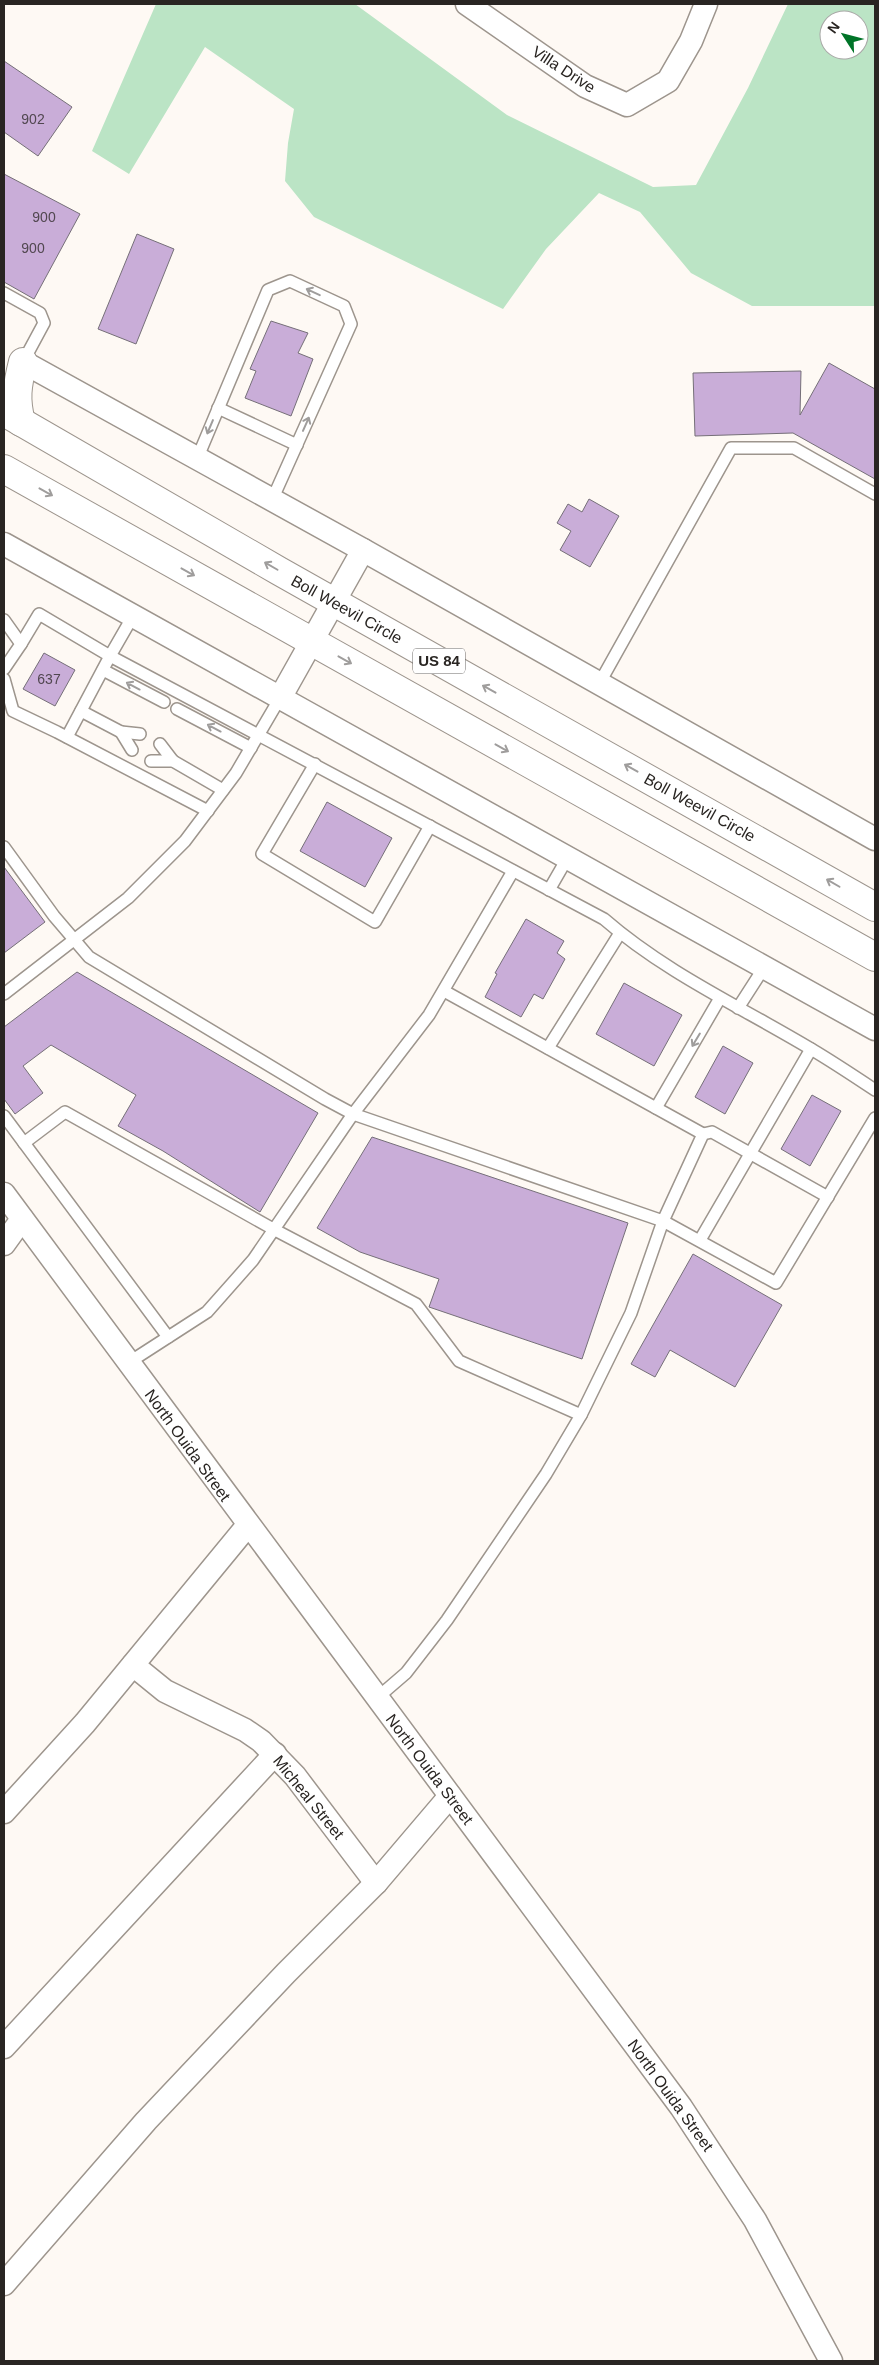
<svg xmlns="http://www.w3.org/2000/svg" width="879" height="2365" font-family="Helvetica,sans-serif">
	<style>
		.green { fill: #bbe4c5; fill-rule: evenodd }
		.building { fill: #c9add8; stroke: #756f78 }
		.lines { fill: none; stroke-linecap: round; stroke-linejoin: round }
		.lane-casing { stroke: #9d958d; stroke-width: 14 }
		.street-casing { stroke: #9d958d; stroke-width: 25 }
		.highway-casing { stroke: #9d958d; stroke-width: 30 }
		.lane { stroke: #fff; stroke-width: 11 }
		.street { stroke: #fff; stroke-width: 22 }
		.highway { stroke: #fff; stroke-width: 28 }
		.oneway { stroke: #9f9d9c }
		.labels { text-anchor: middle; stroke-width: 4.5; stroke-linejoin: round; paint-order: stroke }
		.number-label { font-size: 14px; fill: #514750 }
		.shield { fill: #fff; stroke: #696664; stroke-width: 1 }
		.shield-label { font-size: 15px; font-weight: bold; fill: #292522 }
		.street-label { font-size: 16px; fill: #292522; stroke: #fff }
	</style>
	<rect width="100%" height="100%" fill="#fef9f4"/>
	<path class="green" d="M156,4H355L507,115L653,187L696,185L748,88L788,4H875V306H752L691,273L640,212L599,193L546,249L503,309L314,217L285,181L288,143L294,109L205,47L129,174L92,151ZM829,20H859V50H829Z"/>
	<g class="building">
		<path d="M4,61L72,107L38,156L4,132Z"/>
		<path d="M4,174L80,214L34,299L4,282Z"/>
		<path d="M137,234L174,249L136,344L98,329Z"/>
		<path d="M271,321L308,333L298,353L313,359L291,416L245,398L256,371L250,369Z"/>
		<path d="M829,363L875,389V479L793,433L695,436L693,373L801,371L800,415Z"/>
		<path d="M589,499L619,516L590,567L560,550L571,531L557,523L568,504L582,512Z"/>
		<path d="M44,653L75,670L55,706L23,689Z"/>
		<path d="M327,802L392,838L365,887L300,851Z"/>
		<path d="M4,867L45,922L4,953Z"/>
		<path d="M526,919L564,941L557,953L565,959L543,999L534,994L521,1017L485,997L497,974L495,973Z"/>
		<path d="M77,972L318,1113L260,1212L163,1151L118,1126L136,1095L51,1045L23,1066L43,1093L15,1114L4,1099V1027Z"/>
		<path d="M624,983L682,1015L654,1066L596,1034Z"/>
		<path d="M723,1046L753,1063L725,1114L695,1097Z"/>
		<path d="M812,1095L841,1111L810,1166L781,1149Z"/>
		<path d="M372,1137L628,1223L582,1359L429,1307L439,1279L360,1252L317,1228Z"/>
		<path d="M693,1254L782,1305L735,1387L670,1350L655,1377L631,1364Z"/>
	</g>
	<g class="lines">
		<g class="lane-casing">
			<g id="lane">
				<path d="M4,293L40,313L44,323L23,362"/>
				<path d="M218,408L297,445"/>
				<path d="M197,459L268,290L290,281L344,306L351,324L272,500"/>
				<path d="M133,616L110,656L604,919C666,973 741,1007 811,1049C833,1062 854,1076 875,1090"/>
				<path d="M4,620L21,644L4,669"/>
				<path d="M21,644L39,614L110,656L67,737"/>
				<path d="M103,670L164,702"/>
				<path d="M4,679L13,711L57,732L208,811"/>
				<path d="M599,684L731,448H794L875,494"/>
				<path d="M177,709L251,748"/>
				<path d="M81,711L121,732L132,750"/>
				<path d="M121,732L140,734"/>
				<path d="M160,744L173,761"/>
				<path d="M151,761H173L223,790"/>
				<path d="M315,764L262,854L375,922L430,826"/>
				<path d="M4,847L54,916L89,957L325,1099L353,1114L663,1221L776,1283L875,1118"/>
				<path d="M549,890L568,857"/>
				<path d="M444,991L703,1134"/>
				<path d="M4,994L128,898L185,841L236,773L280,698"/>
				<path d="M738,1008L765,966"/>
				<path d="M548,1048L620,933"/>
				<path d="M656,1108L720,998"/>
				<path d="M4,1116L168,1337"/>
				<path d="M24,1143L65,1112L275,1230L416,1304L459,1361L581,1415"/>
				<path d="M700,1240L811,1049"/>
				<path d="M128,1363L207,1312L253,1260L353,1114L429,1015L513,871"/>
				<path d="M377,1698L406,1673L447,1620L546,1474L581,1415L631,1313L663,1221L703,1134L712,1132L828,1197"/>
			</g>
		</g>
		<g class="street-casing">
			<g id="street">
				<path d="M467,4L585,86L627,105L668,81L691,41L706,4"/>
				<path d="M23,362L363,550L875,839"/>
				<path d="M4,544L875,1029"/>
				<path d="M280,698L363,550"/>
				<path d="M4,1194L681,2107L755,2220L831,2361"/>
				<path d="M4,1244L22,1219"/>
				<path d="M133,1665L165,1691L245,1730L261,1741L295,1776L376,1883"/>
				<path d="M4,1812L85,1723L248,1525"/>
				<path d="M4,2047L275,1754"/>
				<path d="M4,2284L146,2121L286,1973L376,1883L450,1796"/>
			</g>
		</g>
		<g class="highway-casing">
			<g id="highway">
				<path d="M4,412L279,571L875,907"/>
				<path d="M21,422C15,399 17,386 23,362"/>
				<path d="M4,469L875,957"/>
			</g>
		</g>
		<use href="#lane" class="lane"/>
		<use href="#street" class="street"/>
		<use href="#highway" class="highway"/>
	</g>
	<defs><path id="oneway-shaft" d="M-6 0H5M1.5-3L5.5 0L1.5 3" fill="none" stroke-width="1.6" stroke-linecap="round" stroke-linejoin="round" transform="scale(1.25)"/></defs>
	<g class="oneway">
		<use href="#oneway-shaft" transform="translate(313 292) rotate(-155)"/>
		<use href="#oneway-shaft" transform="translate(306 424) rotate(-66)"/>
		<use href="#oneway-shaft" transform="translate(210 427) rotate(113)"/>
		<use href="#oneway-shaft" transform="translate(46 492) rotate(29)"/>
		<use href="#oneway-shaft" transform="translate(271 566) rotate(-150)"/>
		<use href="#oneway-shaft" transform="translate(188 572) rotate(29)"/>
		<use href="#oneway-shaft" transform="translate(345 660) rotate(29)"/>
		<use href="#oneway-shaft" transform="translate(133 686) rotate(-152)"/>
		<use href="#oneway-shaft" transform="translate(489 689) rotate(-151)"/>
		<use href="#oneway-shaft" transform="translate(214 728) rotate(-152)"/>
		<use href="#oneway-shaft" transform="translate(502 748) rotate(29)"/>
		<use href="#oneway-shaft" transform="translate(631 768) rotate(-151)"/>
		<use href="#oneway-shaft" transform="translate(833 883) rotate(-150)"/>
		<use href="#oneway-shaft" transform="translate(696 1040) rotate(121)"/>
	</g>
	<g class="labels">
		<g class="number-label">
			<text x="33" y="124">902</text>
			<text x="44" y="222">900</text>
			<text x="33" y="253">900</text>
			<text x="49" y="684">637</text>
		</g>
		<rect class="shield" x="413" y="648.5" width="52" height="25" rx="4"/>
		<g class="shield-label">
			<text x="439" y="666">US 84</text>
		</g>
		<g class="street-label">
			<text transform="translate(564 69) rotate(33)" y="6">Villa Drive</text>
			<text transform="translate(347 609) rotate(29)" y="6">Boll Weevil Circle</text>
			<text transform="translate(700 807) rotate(29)" y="6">Boll Weevil Circle</text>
			<text transform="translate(188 1445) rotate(54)" y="6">North Ouida Street</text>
			<text transform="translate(430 1769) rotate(53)" y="6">North Ouida Street</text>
			<text transform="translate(309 1797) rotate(51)" y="6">Micheal Street</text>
			<text transform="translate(671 2095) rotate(54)" y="6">North Ouida Street</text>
		</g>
	</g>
	<rect width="879" height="2365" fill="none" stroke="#292522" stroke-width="10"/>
	<g transform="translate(844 35) rotate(306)"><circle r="24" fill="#ffffff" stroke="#a9a8a7"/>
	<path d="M0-4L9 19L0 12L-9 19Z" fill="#007428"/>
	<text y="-8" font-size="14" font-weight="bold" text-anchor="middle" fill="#292522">N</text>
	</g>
</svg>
